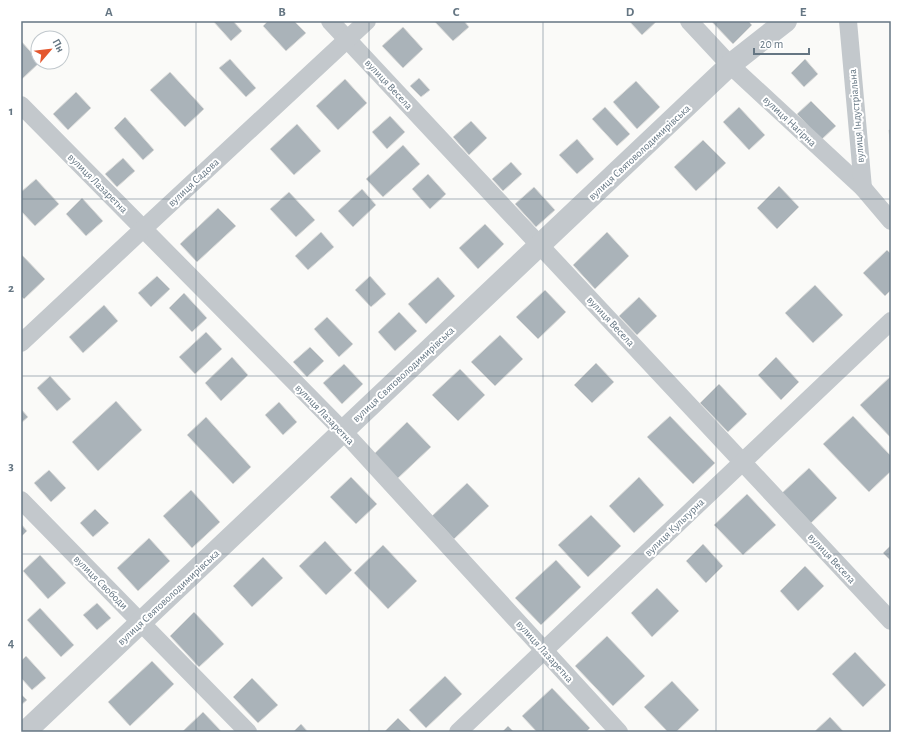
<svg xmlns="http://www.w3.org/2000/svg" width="912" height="753" font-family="'Alegreya Sans',sans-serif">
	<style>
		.building { fill: #aab3b9; stroke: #dcdcda }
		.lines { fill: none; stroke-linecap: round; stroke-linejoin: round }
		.minor { stroke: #c3c8cc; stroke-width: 18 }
		.tertiary { stroke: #c3c8cc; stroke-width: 22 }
		.grid { fill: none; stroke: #657683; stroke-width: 1; stroke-opacity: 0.55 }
		.labels { text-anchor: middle; stroke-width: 4; stroke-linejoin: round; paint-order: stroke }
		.street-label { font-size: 11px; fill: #657683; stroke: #fff }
		.neatline { fill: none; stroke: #657683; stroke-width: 1.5 }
		.grid-label { font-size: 13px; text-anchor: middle; font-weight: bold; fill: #657683 }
	</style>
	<rect width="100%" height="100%" fill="#fafaf8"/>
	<g class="building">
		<path d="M213,21H233L242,31L231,41Z"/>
		<path d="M268,21H294L306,33L286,51L263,26Z"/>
		<path d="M434,21H464L469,27L453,41Z"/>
		<path d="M629,21H657L642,35Z"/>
		<path d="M711,21H748L752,25L733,44Z"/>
		<path d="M403,27L423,49L403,68L382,46Z"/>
		<path d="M21,41L38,60V62H40L21,80Z"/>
		<path d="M230,59L256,88L246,97L219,68Z"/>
		<path d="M805,59L818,74L804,87L791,73Z"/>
		<path d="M170,72L204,109L185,127L150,90Z"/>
		<path d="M419,78L430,90L421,97L410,86Z"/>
		<path d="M345,79L367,103L338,130L316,106Z"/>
		<path d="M636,81L660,107L637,129L613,102Z"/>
		<path d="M76,92L91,108L68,130L53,114Z"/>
		<path d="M811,101L836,126L821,140L797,114Z"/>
		<path d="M605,107L630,134L617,146L592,119Z"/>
		<path d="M739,107L765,135L749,150L723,122Z"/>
		<path d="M390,116L405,132L387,149L372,132Z"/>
		<path d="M125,117L154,150L143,160L114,128Z"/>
		<path d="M471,121L487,138L469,155L453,137Z"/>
		<path d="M297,124L321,151L294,175L270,149Z"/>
		<path d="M889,130H891V150Z"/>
		<path d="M577,139L594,159L577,174L559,155Z"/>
		<path d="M703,140L726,163L696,191L674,167Z"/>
		<path d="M403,145L420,164L383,197L366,179Z"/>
		<path d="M123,158L135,171L117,187L105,174Z"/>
		<path d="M511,162L522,174L503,191L492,179Z"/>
		<path d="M428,174L446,194L430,209L412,189Z"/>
		<path d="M36,179L59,204L35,226L21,211V192Z"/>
		<path d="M779,186L799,207L777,229L757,208Z"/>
		<path d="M534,187L555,210L536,227L515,204Z"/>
		<path d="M362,189L376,205L353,227L338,211Z"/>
		<path d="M289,192L315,220L296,237L270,209Z"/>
		<path d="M82,198L103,221L86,236L66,214Z"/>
		<path d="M218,208L236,226L197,262L180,244Z"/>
		<path d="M485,224L504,244L478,269L459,248Z"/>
		<path d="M321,232L334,247L308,270L295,256Z"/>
		<path d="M607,232L629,256L595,289L573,265Z"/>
		<path d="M887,250L891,254V290L885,296L863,273Z"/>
		<path d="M21,254L45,279L24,299L21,296Z"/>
		<path d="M157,276L170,289L151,307L138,293Z"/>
		<path d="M370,276L386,294L371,307L355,290Z"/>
		<path d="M438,277L455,296L426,324L408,304Z"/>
		<path d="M815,285L843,315L813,343L785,313Z"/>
		<path d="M545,290L566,312L538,339L516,317Z"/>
		<path d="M184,293L207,318L192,332L169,308Z"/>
		<path d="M639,297L657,316L637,335L619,316Z"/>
		<path d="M104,305L118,321L83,353L69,337Z"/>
		<path d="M399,312L417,331L395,351L378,332Z"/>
		<path d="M327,317L353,344L339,357L314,329Z"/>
		<path d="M206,332L222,349L195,374L179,357Z"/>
		<path d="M500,335L523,359L495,386L471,362Z"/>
		<path d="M310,347L324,361L307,377L293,362Z"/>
		<path d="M232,357L248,375L221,401L205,383Z"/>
		<path d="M776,357L799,382L781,400L758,375Z"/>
		<path d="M596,363L614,382L592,403L574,385Z"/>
		<path d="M344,364L363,384L342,404L323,383Z"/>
		<path d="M460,369L485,395L458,421L432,395Z"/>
		<path d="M50,376L71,399L57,411L37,388Z"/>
		<path d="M891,376V438L860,405Z"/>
		<path d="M719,384L747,414L728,432L700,403Z"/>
		<path d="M116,401L142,430L98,471L72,442Z"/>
		<path d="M279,402L297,422L283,435L265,415Z"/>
		<path d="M21,409L28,417L21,423Z"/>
		<path d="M670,416L715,463L693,484L647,437Z"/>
		<path d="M853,416L891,456V471L869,492L823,444Z"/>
		<path d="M206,417L251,467L233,484L187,435Z"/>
		<path d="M407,422L431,447L397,479L374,454Z"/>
		<path d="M809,468L837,498L811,523L782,493Z"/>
		<path d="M49,470L66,488L51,502L34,483Z"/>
		<path d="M351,477L377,504L356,524L330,497Z"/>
		<path d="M639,477L664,505L634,533L609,506Z"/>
		<path d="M467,483L489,506L454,539L432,516Z"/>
		<path d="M191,490L220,522L192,548L163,516Z"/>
		<path d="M747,494L776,525L743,555L714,525Z"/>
		<path d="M95,509L109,523L93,537L80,523Z"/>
		<path d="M591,515L621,546L588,577L558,545Z"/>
		<path d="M21,524L27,531L21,537Z"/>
		<path d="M149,538L170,561L138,591L117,568Z"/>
		<path d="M325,541L352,570L326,595L299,566Z"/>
		<path d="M703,544L723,566L706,583L686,561Z"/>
		<path d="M383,545L417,581L388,609L354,573Z"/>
		<path d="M891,545V561L883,553Z"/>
		<path d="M40,555L66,583L48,599L23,571Z"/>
		<path d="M263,557L283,578L252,607L233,586Z"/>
		<path d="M556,560L581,587L541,625L515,598Z"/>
		<path d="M805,566L824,586L798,611L780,591Z"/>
		<path d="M657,588L679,611L652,637L631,613Z"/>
		<path d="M97,603L111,618L97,630L83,615Z"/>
		<path d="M40,608L74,645L61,657L27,620Z"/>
		<path d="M194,612L224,644L199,667L170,636Z"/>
		<path d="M607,636L645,676L613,706L575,666Z"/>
		<path d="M855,652L886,685L863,707L832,674Z"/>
		<path d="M26,656L46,678L32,690L21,678V661Z"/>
		<path d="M152,661L174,684L130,726L108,702Z"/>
		<path d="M445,676L462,694L426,728L409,710Z"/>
		<path d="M252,678L278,705L258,723L233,697Z"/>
		<path d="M672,681L699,710L676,732H668L644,707Z"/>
		<path d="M552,688L590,728L586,732H537L522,716Z"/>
		<path d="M21,694L27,700L21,705Z"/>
		<path d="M203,712L222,732H182Z"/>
		<path d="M830,717L844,732H814Z"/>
		<path d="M398,718L412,732H384Z"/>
		<path d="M301,724L308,732H293Z"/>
		<path d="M508,726L514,732H502Z"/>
	</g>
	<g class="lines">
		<g class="minor">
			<path d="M330,21L891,621"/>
			<path d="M689,21L730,65L863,188L891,221"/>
			<path d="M848,21L863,188"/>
			<path d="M21,105L343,431L619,732"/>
			<path d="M21,343L143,229L367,21"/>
			<path d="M21,500L248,732"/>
			<path d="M458,732L891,321"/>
		</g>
		<path class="tertiary" d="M25,732L730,65L786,21"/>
	</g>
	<path class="grid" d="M196,21V732M369,21V732M543,21V732M716,21V732M21,199H891M21,376H891M21,554H891"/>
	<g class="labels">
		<g class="street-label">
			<text transform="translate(389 84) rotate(47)" y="4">вулиця Весела</text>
			<text transform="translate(856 116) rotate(-95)" y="4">вулиця Індустріальна</text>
			<text transform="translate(790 121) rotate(43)" y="4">вулиця Нагірна</text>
			<text transform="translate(639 152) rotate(-43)" y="4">вулиця Святоволодимирівська</text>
			<text transform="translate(193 182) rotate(-43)" y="4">вулиця Садова</text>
			<text transform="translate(98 183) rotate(45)" y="4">вулиця Лазаретна</text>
			<text transform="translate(611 321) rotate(47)" y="4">вулиця Весела</text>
			<text transform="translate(403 374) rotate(-43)" y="4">вулиця Святоволодимирівська</text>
			<text transform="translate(325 414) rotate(46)" y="4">вулиця Лазаретна</text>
			<text transform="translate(674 527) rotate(-44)" y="4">вулиця Культурна</text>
			<text transform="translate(832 558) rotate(47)" y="4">вулиця Весела</text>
			<text transform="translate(101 582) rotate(45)" y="4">вулиця Свободи</text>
			<text transform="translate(168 597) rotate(-43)" y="4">вулиця Святоволодимирівська</text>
			<text transform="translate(545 651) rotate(48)" y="4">вулиця Лазаретна</text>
		</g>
	</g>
	<rect width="912" height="753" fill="none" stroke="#ffffff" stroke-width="44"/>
	<g transform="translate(50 50) rotate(62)"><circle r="19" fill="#ffffff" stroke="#c1c8cd"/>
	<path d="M0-3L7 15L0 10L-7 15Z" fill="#e4572e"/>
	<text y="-6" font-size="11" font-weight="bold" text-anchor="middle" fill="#657683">Пн</text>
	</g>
	<path d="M754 48v6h55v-6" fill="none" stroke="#657683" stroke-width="2"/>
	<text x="760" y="48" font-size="12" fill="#657683" stroke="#ffffff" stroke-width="3" paint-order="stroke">20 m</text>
	<rect x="22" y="22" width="868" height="709" class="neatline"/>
	<g class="grid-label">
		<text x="109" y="16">A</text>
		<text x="282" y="16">B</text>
		<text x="456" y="16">C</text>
		<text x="630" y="16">D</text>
		<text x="803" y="16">E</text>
		<text x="11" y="115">1</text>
		<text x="11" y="292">2</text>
		<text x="11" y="470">3</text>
		<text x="11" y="647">4</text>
	</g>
</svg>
